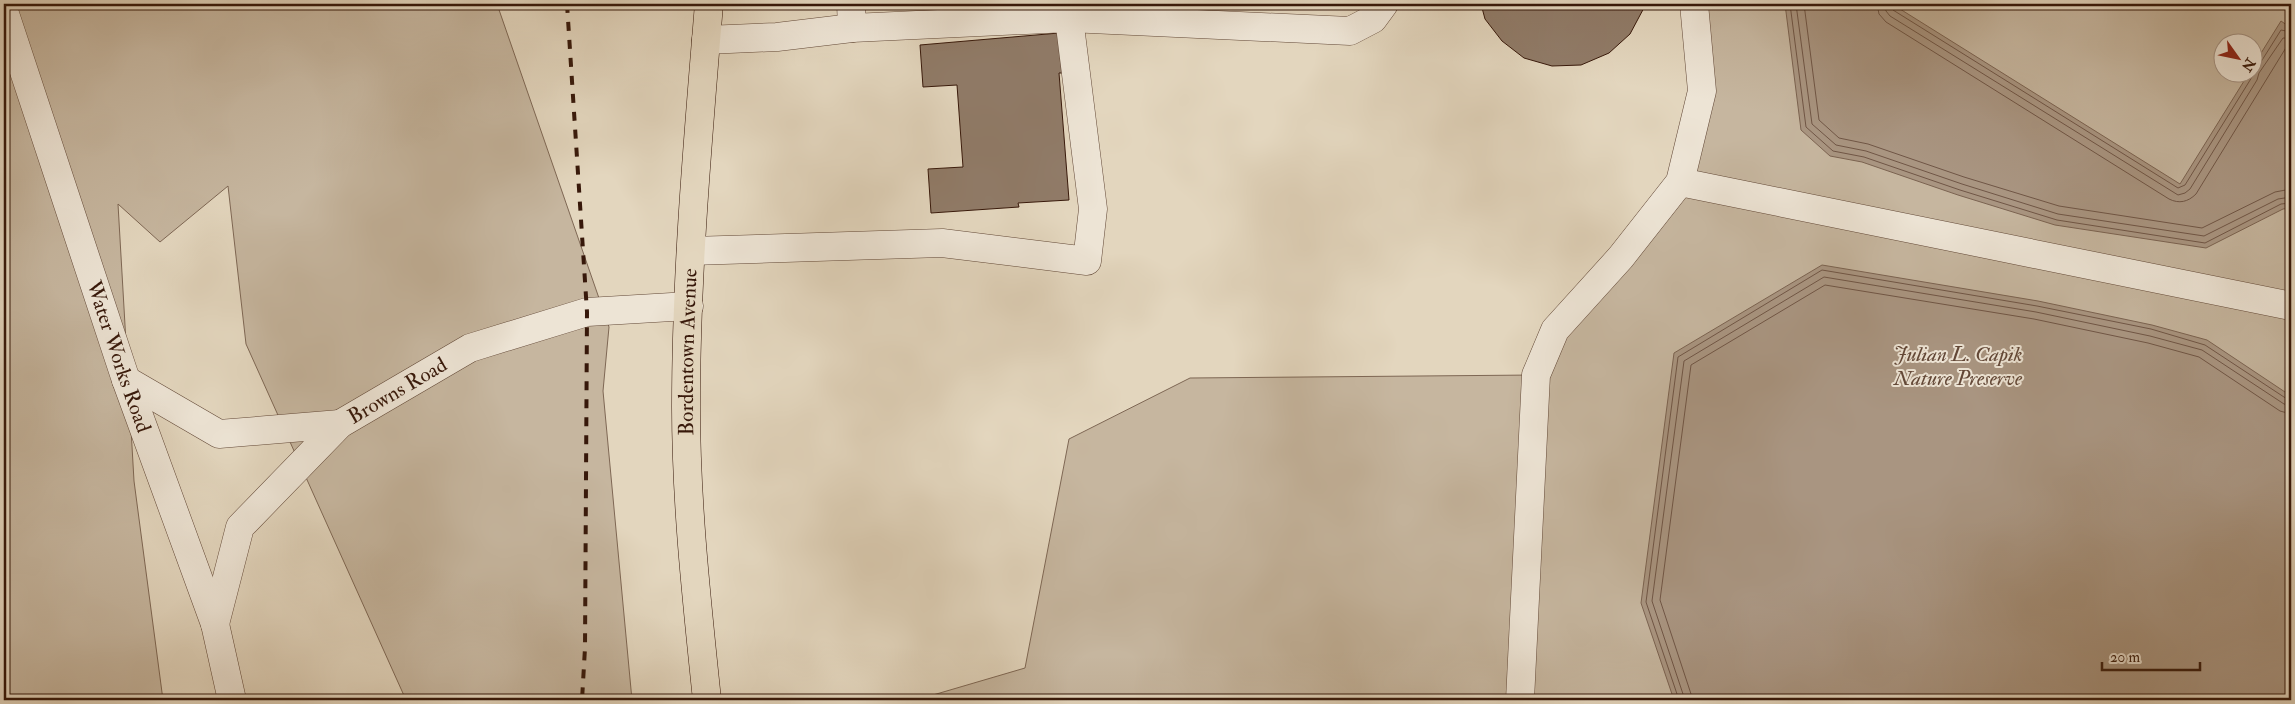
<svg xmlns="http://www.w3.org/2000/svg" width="2295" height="704" font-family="'IM FELL Double Pica',serif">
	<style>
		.green { fill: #c6b69f; stroke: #7e6754; fill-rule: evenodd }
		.water { fill: #a99581; stroke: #7b6351 }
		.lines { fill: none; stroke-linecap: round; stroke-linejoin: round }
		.shore { stroke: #705646; stroke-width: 1 }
		.building { fill: #907b68; stroke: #37180a }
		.minor-casing { stroke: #624837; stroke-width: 29 }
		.major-casing { stroke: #37180a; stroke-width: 29 }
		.minor { stroke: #ede4d5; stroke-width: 28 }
		.major { stroke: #e3d6be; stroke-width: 28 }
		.rail { stroke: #37180a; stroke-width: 4; stroke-dasharray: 9 9; stroke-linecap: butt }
		.labels { text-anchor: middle; stroke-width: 4; stroke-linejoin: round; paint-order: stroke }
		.street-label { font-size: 21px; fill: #37180a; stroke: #ede4d5 }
		.park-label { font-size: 21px; font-style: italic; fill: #624737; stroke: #ede4d5 }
	</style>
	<rect width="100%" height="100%" fill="#e3d6be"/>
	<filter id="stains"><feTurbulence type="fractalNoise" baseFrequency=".004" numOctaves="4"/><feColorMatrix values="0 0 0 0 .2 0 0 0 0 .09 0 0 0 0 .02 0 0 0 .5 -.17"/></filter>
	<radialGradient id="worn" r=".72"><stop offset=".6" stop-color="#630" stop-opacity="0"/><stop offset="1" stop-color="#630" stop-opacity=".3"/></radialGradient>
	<g class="green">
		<path d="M4,4H497L609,327L603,391L632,700H406L246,344L228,186L160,242L118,204L134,481L163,700H4Z"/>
		<path d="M1694,4H2291V700H916L1025,668L1069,439L1190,378L1536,375L1680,182L1702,91ZM2222,42H2252V72H2222Z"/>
	</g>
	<g class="water">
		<path d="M1785,4H1892L2180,184L2249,73L2252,72L2253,66L2281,21L2291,28V208L2283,209L2206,248L2055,225L1958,195L1862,162L1830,156L1801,130Z"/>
		<path d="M1822,265L2038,301L2152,325L2207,340L2291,396V700H1674L1641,603L1674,353Z"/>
	</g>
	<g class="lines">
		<g class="shore">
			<path d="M1790,4L1806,127L1833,151L1864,157L1960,190L2057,220L2205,243L2281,204L2291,203"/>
			<path d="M1796,4L1812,124L1836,145L1866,151L1962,184L2058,214L2204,236L2278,199L2291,197"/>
			<path d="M1804,4L1819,120L1839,138L1868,144L1964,177L2059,206L2202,228L2275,192L2291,189"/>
			<path d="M1877,4L1879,14L1886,22L2169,199C2179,204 2188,202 2196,194L2287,46L2291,45"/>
			<path d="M1884,4L1886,11L1890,16L2178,195L2185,193L2190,189L2257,80L2259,73L2283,38H2291"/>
			<path d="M1891,4L1893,10L2178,188L2185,185L2252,77V72"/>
			<path d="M2252,69L2259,65L2281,30L2291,32"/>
			<path d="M1679,700L1646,602L1678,357L1822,270L2037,306L2151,329L2205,345L2287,399L2291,400"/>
			<path d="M1685,700L1652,601L1684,361L1824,277L2036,312L2150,336L2202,350L2284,404L2291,406"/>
			<path d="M1693,700L1660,600L1691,365L1825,285L2034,319L2148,343L2199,357L2280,411L2291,414"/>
		</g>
	</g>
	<g class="building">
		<path d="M1481,4H1646L1630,34L1609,53L1581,65L1552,66L1524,58L1502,41L1485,19Z"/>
		<path d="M1059,33L1062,73H1059L1069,200L1018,203L1019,207L931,213L928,169L963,167L957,85L923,87L920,45Z"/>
	</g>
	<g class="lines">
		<g class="minor-casing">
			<g id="minor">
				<path id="s1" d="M4,11L126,380L215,624L232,700"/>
				<path d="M1069,18L1350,31L1373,19L1384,4"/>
				<path d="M706,40L777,37L852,28L851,4"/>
				<path d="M1680,182L2291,306"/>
				<path d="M691,251L942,243L1087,261L1093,209L1069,18L852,28"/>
				<path d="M126,380L219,434L340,424"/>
				<path id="s2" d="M215,624L240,527L340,424L470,348L587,312L689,306"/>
				<path d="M1520,700L1536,375L1555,330L1621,257L1680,182L1702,91L1694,4"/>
			</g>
		</g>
		<g class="major-casing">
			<g id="major">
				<path id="s3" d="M707,700C697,603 686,505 686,407C686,272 698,138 709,4"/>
			</g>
		</g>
		<use href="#minor" class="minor"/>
		<use href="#major" class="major"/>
		<path class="rail" d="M567,4L587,312L585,648L582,700"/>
	</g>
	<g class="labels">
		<g class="street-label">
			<text dy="7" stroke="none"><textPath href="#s3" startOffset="349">Bordentown Avenue</textPath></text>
			<text dy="7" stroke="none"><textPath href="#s1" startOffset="364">Water Works Road</textPath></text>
			<text dy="7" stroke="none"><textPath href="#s2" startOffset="310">Browns Road</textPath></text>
		</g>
		<g class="park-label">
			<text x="1958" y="361">Julian L. Capik<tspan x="1958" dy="24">Nature Preserve</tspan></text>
		</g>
	</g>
	<rect width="2295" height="704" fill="none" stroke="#e3d6be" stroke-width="20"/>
	<rect x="5" y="5" width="2285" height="694" fill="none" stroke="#37180a" stroke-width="2.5"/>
	<rect x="10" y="10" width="2275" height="684" fill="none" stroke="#37180a"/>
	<g transform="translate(2238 58) rotate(123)"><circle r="24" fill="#ede4d5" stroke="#a49284"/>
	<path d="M0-4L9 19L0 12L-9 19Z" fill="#8f2418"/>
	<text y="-8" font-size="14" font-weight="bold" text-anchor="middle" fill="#37180a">N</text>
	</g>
	<path d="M2102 662v8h98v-8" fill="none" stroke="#37180a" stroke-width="2.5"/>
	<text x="2110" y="662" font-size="15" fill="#37180a" stroke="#ede4d5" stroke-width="4" paint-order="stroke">20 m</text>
	<rect width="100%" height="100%" filter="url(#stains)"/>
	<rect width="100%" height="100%" fill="url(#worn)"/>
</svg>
